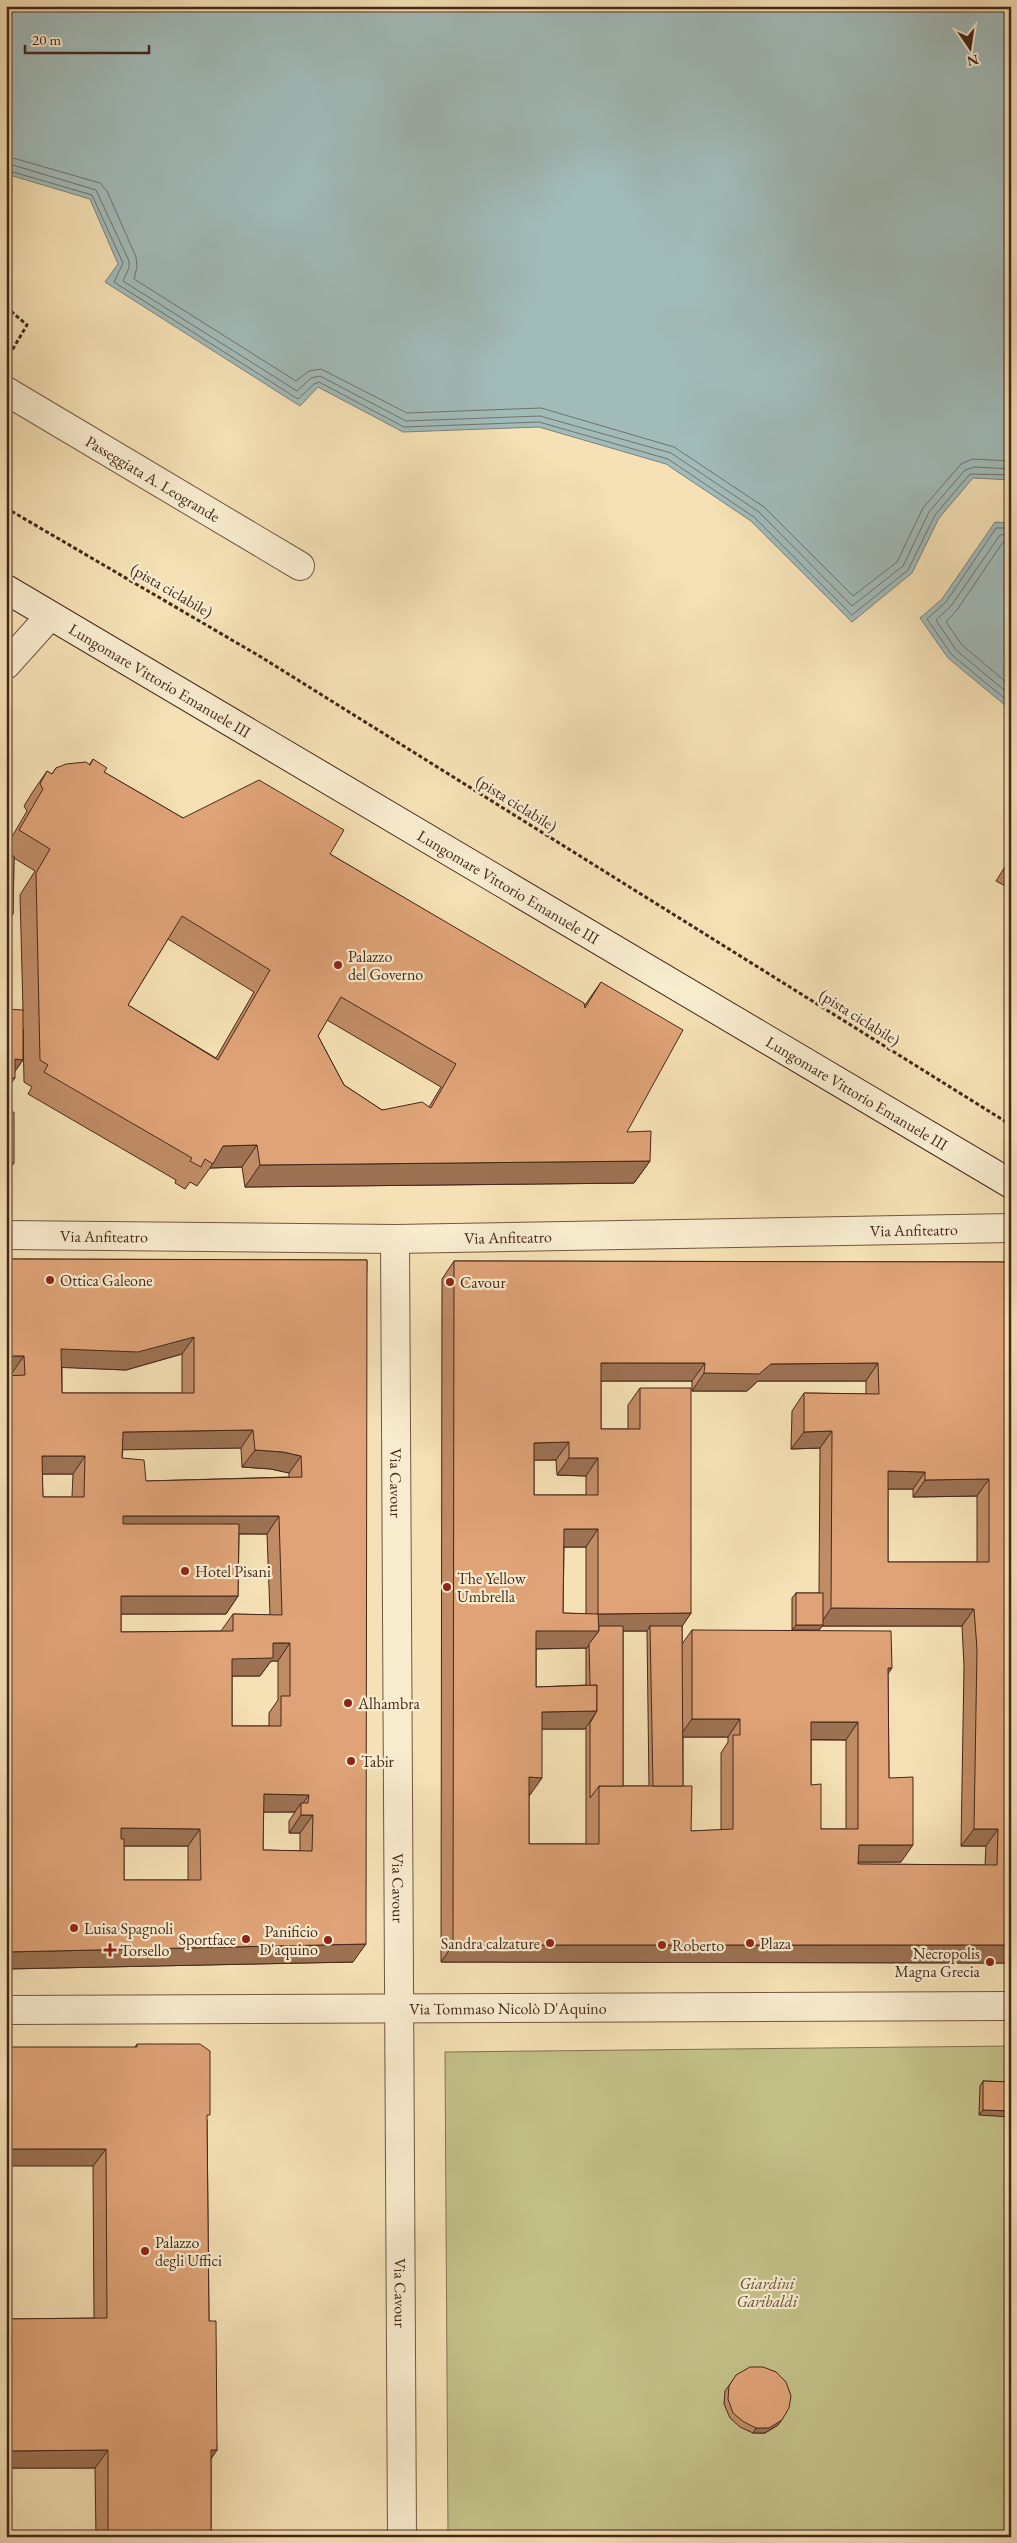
<svg xmlns="http://www.w3.org/2000/svg" width="1017" height="2543" font-family="'EB Garamond',serif">
	<style>
		.green { fill: #c3c188; stroke: #847451 }
		.water { fill: #a1bbb9; stroke: #7d8079 }
		.lines { fill: none; stroke-linecap: round; stroke-linejoin: round }
		.shore { stroke: #74716a; stroke-width: 1 }
		.street-casing { stroke: #725641; stroke-width: 30 }
		.secondary-casing { stroke: #46271a; stroke-width: 30 }
		.path { stroke: #46271a; stroke-width: 3; stroke-dasharray: 4 2.5; stroke-linecap: butt }
		.street { stroke: #f8eccf; stroke-width: 28 }
		.secondary { stroke: #f8eccf; stroke-width: 28 }
		.wall { fill: #c08c66; stroke: #46271a; fill-rule: evenodd }
		.shaded-wall { fill: #9c7253; stroke: #46271a }
		.building { fill: #dfa377; stroke: #46271a; fill-rule: evenodd }
		.poi-dot { fill: #8f2418; stroke: #f8eccf; stroke-width: 2 }
		.labels { text-anchor: middle; stroke-width: 4.5; stroke-linejoin: round; paint-order: stroke }
		.street-label { font-size: 16px; fill: #46271a; stroke: #f8eccf }
		.poi-label { font-size: 16px; fill: #46271a; stroke: #f8eccf; text-anchor: start }
		.park-label { font-size: 16px; font-style: italic; fill: #654e36; stroke: #f8eccf }
	</style>
	<rect width="100%" height="100%" fill="#f5e1b5"/>
	<filter id="stains"><feTurbulence type="fractalNoise" baseFrequency=".004" numOctaves="4"/><feColorMatrix values="0 0 0 0 .2 0 0 0 0 .09 0 0 0 0 .02 0 0 0 .5 -.17"/></filter>
	<radialGradient id="worn" r=".72"><stop offset=".6" stop-color="#630" stop-opacity="0"/><stop offset="1" stop-color="#630" stop-opacity=".3"/></radialGradient>
	<path class="green" d="M1011,2046V2537H448L445,2052Z"/>
	<g class="water">
		<path d="M6,6H1011V480L973,478L939,518L912,573L852,622L751,521L666,464L539,427L403,432L318,387L300,406L105,282L118,264L90,199L6,174Z"/>
		<path d="M995,522L1011,523V697L1006,706L948,658L920,618L942,599Z"/>
	</g>
	<g class="lines">
		<g class="shore">
			<path d="M6,156L100,183L107,191L136,257L137,267L134,279L296,381L309,371L321,369L407,413L541,408L674,447L764,507L853,596L897,562L923,508L961,464L972,459L1011,461"/>
			<path d="M6,163L96,190L129,261V268L123,281L297,391L311,378L320,376L406,421L540,416L671,453L759,512L852,606L903,566L929,512L965,470L974,467L1011,469"/>
			<path d="M6,170L92,195L123,263L114,282L298,399L314,384L319,382L404,427L539,422L668,459L754,517L852,615L908,570L935,515L970,474L1011,475"/>
			<path d="M1011,528H996L946,602L927,619L952,655L1003,697L1011,696"/>
			<path d="M1011,534L1000,535L951,606L936,620L956,650L1004,690H1011"/>
			<path d="M1011,542H1003L957,610L946,622L962,645L1006,682H1011"/>
		</g>
		<g class="street-casing">
			<g id="street">
				<path id="s1" d="M6,391L300,566"/>
				<path d="M6,665L50,616"/>
				<path id="s2" d="M6,1235L395,1239L1011,1228"/>
				<path id="s3" d="M395,1239L402,2537"/>
				<path id="s4" d="M6,2010L1011,2006"/>
			</g>
		</g>
		<g class="secondary-casing">
			<g id="secondary">
				<path id="s5" d="M6,589L1011,1184"/>
			</g>
		</g>
		<g class="path">
			<path d="M6,307L27,325L8,357"/>
			<path d="M6,508L261,657L1011,1125"/>
		</g>
		<use href="#street" class="street"/>
		<use href="#secondary" class="secondary"/>
	</g>
	<g class="wall">
		<path d="M93,759L104,772L183,818L330,854L585,1005L601,982L627,1132L650,1161L634,1183L245,1187L242,1167L210,1168L197,1186L190,1182L185,1189L175,1183L176,1180L28,1094L32,1087L24,1082L23,1029V1060L15,1071L6,1091L23,1010L20,895L35,871L14,858L13,914L6,924V856H9L6,854V847L27,811L24,806L32,793L47,771L52,774L56,768L89,765ZM168,939L254,992L216,1058L128,1005ZM327,1020L441,1087L429,1107L382,1110L344,1085L318,1036Z"/>
		<path d="M1011,857V889L996,881Z"/>
		<path d="M6,1259L367,1260L353,1962L6,1969L12,1375V1373H6ZM182,1354V1393H62V1367L126,1370ZM241,1448L242,1467L271,1469L289,1473V1477L146,1481L122,1458L123,1449ZM42,1474H73L72,1497H43ZM239,1534H267L270,1615L233,1614L221,1631L121,1632V1614H226L238,1596ZM271,1661H278V1700L269,1713V1726H232V1676H260ZM263,1812H295L289,1821V1833H300V1851L263,1850ZM124,1846H188V1880H124Z"/>
		<path d="M454,1261L1011,1262V1963L441,1962L442,1279ZM601,1381H692V1391H747L758,1381H866V1394L804,1393L792,1411L791,1449L820,1448L819,1593H796L792,1598V1630H819L822,1626H962L964,1666L961,1846H986L985,1865L858,1864V1862H901L889,1778L888,1674L692,1630L682,1644V1626L691,1613L640,1388L628,1405V1429H601ZM534,1460H556L557,1475L586,1476V1495H534ZM888,1489H913V1497L977,1496V1562H888ZM564,1547H586V1614L563,1613ZM623,1631H647L649,1786H623ZM586,1648V1685L536,1687V1649ZM586,1728V1844H529V1795H530L542,1729H585ZM683,1737H728V1742L721,1753V1830L691,1831L683,1786ZM811,1740H846V1829H821L811,1785Z"/>
		<path d="M137,2044L207,2120L209,2321L217,2450L211,2459V2537H96L95,2468H6V2319L94,2318L93,2166L135,2047Z"/>
		<path d="M983,2081L1011,2082L979,2115L980,2086Z"/>
		<path d="M733,2380L778,2425L765,2433H753L740,2427L730,2418L724,2404L725,2391Z"/>
	</g>
	<g class="shaded-wall">
		<path d="M6,914H13L6,924Z"/>
		<path d="M15,1059L23,1060L10,1078H15L6,1091V1072Z"/>
		<path d="M257,1145L242,1167L210,1168L223,1146Z"/>
		<path d="M650,1161L634,1183L245,1187L260,1165Z"/>
		<path d="M6,1163H14L6,1174Z"/>
		<path d="M194,1337L182,1354L126,1370L49,1367L61,1349Z"/>
		<path d="M6,1356H24L12,1373H6Z"/>
		<path d="M601,1363H705L692,1381H589Z"/>
		<path d="M878,1363L866,1381H758L747,1391H692L704,1373L771,1364Z"/>
		<path d="M253,1430L241,1448L111,1450L123,1432Z"/>
		<path d="M832,1431L820,1448L791,1449L804,1432Z"/>
		<path d="M569,1442L556,1460H522L534,1443Z"/>
		<path d="M255,1450L283,1452L301,1456L289,1473L271,1469L242,1467Z"/>
		<path d="M42,1456H85L73,1474H30Z"/>
		<path d="M569,1458H598L586,1476L557,1475Z"/>
		<path d="M888,1471L925,1472L913,1489H876Z"/>
		<path d="M989,1479L977,1496L913,1497L925,1480Z"/>
		<path d="M123,1516H279L267,1534L110,1533Z"/>
		<path d="M564,1529H598L586,1547H552Z"/>
		<path d="M121,1596H238L226,1614H109Z"/>
		<path d="M831,1608L974,1609L962,1626H822L819,1630H792L796,1625H820Z"/>
		<path d="M691,1613L679,1631L650,1626L647,1631H599L587,1648L524,1649L536,1631L598,1614Z"/>
		<path d="M273,1643H290L278,1661H271L260,1676H220L232,1659Z"/>
		<path d="M888,1668H892L880,1686Z"/>
		<path d="M597,1711L585,1729H530L542,1712Z"/>
		<path d="M692,1719H740L728,1737H679Z"/>
		<path d="M811,1722H858L846,1740L799,1739Z"/>
		<path d="M529,1777L542,1778L530,1795H517Z"/>
		<path d="M264,1794L309,1795L301,1806V1803L295,1812H252Z"/>
		<path d="M301,1815H313L300,1833H289Z"/>
		<path d="M121,1828L200,1829L188,1846H109Z"/>
		<path d="M974,1829H998L986,1846H961Z"/>
		<path d="M859,1845H913L901,1862H846Z"/>
		<path d="M366,1944L353,1962L6,1969V1952Z"/>
		<path d="M453,1945H1011V1963L441,1962Z"/>
		<path d="M983,2110L1011,2111V2117L979,2115Z"/>
		<path d="M6,2149H106L93,2166H6Z"/>
		<path d="M782,2420L778,2425L765,2433H753L756,2428Z"/>
		<path d="M108,2450L95,2468H6V2451Z"/>
		<path d="M211,2450H217L205,2467Z"/>
	</g>
	<g class="building">
		<path d="M93,759L107,768L104,772L183,818L259,780L344,830L330,854L584,1003L585,1008L601,982L683,1030L627,1132L651,1131L650,1161L260,1165L257,1145L223,1146L213,1164L205,1159L201,1167L190,1161L192,1158L44,1072L48,1065L40,1060L36,873L50,849L19,830L43,789L40,784L47,771L52,774L56,768L66,764L86,762L90,765ZM182,916L270,970L218,1060L128,1005ZM341,997L456,1064L431,1108L422,1102L382,1110L344,1085L318,1036Z"/>
		<path d="M6,856H14L13,914H6Z"/>
		<path d="M1011,859V870L1006,867Z"/>
		<path d="M6,1009L23,1010V1060L15,1059V1078H6Z"/>
		<path d="M14,1112V1163H6V1113Z"/>
		<path d="M6,1259L367,1260L366,1944L6,1952V1376L25,1375L24,1356H6ZM194,1337V1393H62L61,1349L138,1352ZM253,1430L255,1450L283,1452L301,1456L302,1477L146,1481L144,1460L122,1458L123,1432ZM42,1456H85L84,1497H43ZM123,1516H279L282,1615L233,1614V1631L121,1632V1596H238L239,1524H123ZM273,1643H290V1696H281V1726H232V1659L273,1658ZM264,1794L309,1795L308,1803H301V1815H313L312,1851L263,1850ZM121,1828L200,1829L201,1880H124V1839H121Z"/>
		<path d="M454,1261L1011,1262V1945H453ZM601,1363H705L704,1373L759,1374L771,1364L878,1363L879,1394L804,1393V1432L832,1431L831,1608L974,1609L977,1649L974,1829H998L997,1865L858,1864L859,1845H913V1777L889,1778L888,1668H892L891,1631L692,1630V1719H740V1735H733V1829L691,1831L692,1786H599V1844H529V1777L542,1778V1712L597,1711V1685L536,1687V1631H599L598,1614L691,1613V1388H640V1429H601ZM569,1442V1458H598V1495H534V1443ZM888,1471L925,1472V1480L989,1479V1562H888ZM564,1529H598V1614L563,1613ZM811,1722H858V1829H821V1784L811,1785Z"/>
		<rect x="796" y="1593" width="27" height="32"/>
		<path d="M599,1626H623V1786H599L590,1798V1723L597,1711V1685H590L589,1644L599,1631Z"/>
		<path d="M650,1626H682L683,1786H653Z"/>
		<path d="M137,2044H200L210,2051V2115H207L209,2321H216L217,2450H211V2537H108V2450L6,2451V2319L107,2318L106,2149H6V2047H137Z"/>
		<path d="M983,2081L1011,2082V2111L983,2110Z"/>
		<path d="M750,2367H763L776,2372L786,2382L791,2396L789,2408L782,2420L769,2428H756L744,2422L733,2413L728,2399L729,2386L736,2375Z"/>
	</g>
	<g class="poi-dot">
		<circle cx="338" cy="965" r="5"/>
		<circle cx="50" cy="1280" r="5"/>
		<circle cx="450" cy="1282" r="5"/>
		<circle cx="185" cy="1571" r="5"/>
		<circle cx="447" cy="1587" r="5"/>
		<circle cx="348" cy="1703" r="5"/>
		<circle cx="351" cy="1761" r="5"/>
		<circle cx="74" cy="1928" r="5"/>
		<circle cx="246" cy="1939" r="5"/>
		<circle cx="328" cy="1940" r="5"/>
		<circle cx="550" cy="1943" r="5"/>
		<circle cx="750" cy="1943" r="5"/>
		<circle cx="662" cy="1945" r="5"/>
		<path d="M107.5 1942.5h5v5h5v5h-5v5h-5v-5h-5v-5h5z"/>
		<circle cx="990" cy="1962" r="5"/>
		<circle cx="145" cy="2251" r="5"/>
	</g>
	<g class="labels">
		<g class="street-label">
			<text dy="6" stroke="none"><textPath href="#s1" startOffset="171">Passeggiata A. Leogrande</textPath></text>
			<text transform="translate(172 590) rotate(30)" y="6">(pista ciclabile)</text>
			<text dy="6" stroke="none"><textPath href="#s5" startOffset="179">Lungomare Vittorio Emanuele III</textPath></text>
			<text transform="translate(517 803) rotate(32)" y="6">(pista ciclabile)</text>
			<text dy="6" stroke="none"><textPath href="#s5" startOffset="584">Lungomare Vittorio Emanuele III</textPath></text>
			<text transform="translate(860 1017) rotate(32)" y="6">(pista ciclabile)</text>
			<text dy="6" stroke="none"><textPath href="#s5" startOffset="989">Lungomare Vittorio Emanuele III</textPath></text>
			<text dy="6" stroke="none"><textPath href="#s2" startOffset="908">Via Anfiteatro</textPath></text>
			<text dy="6" stroke="none"><textPath href="#s2" startOffset="98">Via Anfiteatro</textPath></text>
			<text dy="6" stroke="none"><textPath href="#s2" startOffset="502">Via Anfiteatro</textPath></text>
			<text dy="6" stroke="none"><textPath href="#s3" startOffset="244">Via Cavour</textPath></text>
			<text dy="6" stroke="none"><textPath href="#s3" startOffset="649">Via Cavour</textPath></text>
			<text dy="6" stroke="none"><textPath href="#s4" startOffset="502">Via Tommaso Nicolò D'Aquino</textPath></text>
			<text dy="6" stroke="none"><textPath href="#s3" startOffset="1054">Via Cavour</textPath></text>
		</g>
		<g class="poi-label">
			<text x="348" y="962">Palazzo<tspan x="348" dy="18">del Governo</tspan></text>
			<text x="60" y="1286">Ottica Galeone</text>
			<text x="460" y="1288">Cavour</text>
			<text x="195" y="1577">Hotel Pisani</text>
			<text x="457" y="1584">The Yellow<tspan x="457" dy="18">Umbrella</tspan></text>
			<text x="358" y="1709">Alhambra</text>
			<text x="361" y="1767">Tabir</text>
			<text x="84" y="1934">Luisa Spagnoli</text>
			<text x="318" y="1937" text-anchor="end">Panificio<tspan x="318" dy="18">D'aquino</tspan></text>
			<text x="236" y="1945" text-anchor="end">Sportface</text>
			<text x="540" y="1949" text-anchor="end">Sandra calzature</text>
			<text x="760" y="1949">Plaza</text>
			<text x="672" y="1951">Roberto</text>
			<text x="120" y="1956">Torsello</text>
			<text x="980" y="1959" text-anchor="end">Necropolis<tspan x="980" dy="18">Magna Grecia</tspan></text>
			<text x="155" y="2248">Palazzo<tspan x="155" dy="18">degli Uffici</tspan></text>
		</g>
		<g class="park-label">
			<text x="767" y="2289">Giardini<tspan x="767" dy="18">Garibaldi</tspan></text>
		</g>
	</g>
	<rect width="1017" height="2543" fill="none" stroke="#f5e1b5" stroke-width="25"/>
	<rect x="8" y="8" width="1002" height="2528" fill="none" stroke="#46271a" stroke-width="2.5"/>
	<rect x="12" y="12" width="992" height="2518" fill="none" stroke="#46271a"/>
	<g transform="translate(970 48) rotate(167)" stroke="#f8eccf" stroke-width="4" paint-order="stroke">
	<path d="M0-4L9 19L0 12L-9 19Z" fill="#46271a"/>
	<text y="-8" font-size="14" font-weight="bold" text-anchor="middle" fill="#46271a">N</text>
	</g>
	<path d="M25 45v8h124v-8" fill="none" stroke="#46271a" stroke-width="2.5"/>
	<text x="32" y="45" font-size="15" fill="#46271a" stroke="#f8eccf" stroke-width="4" paint-order="stroke">20 m</text>
	<rect width="100%" height="100%" filter="url(#stains)"/>
	<rect width="100%" height="100%" fill="url(#worn)"/>
</svg>
